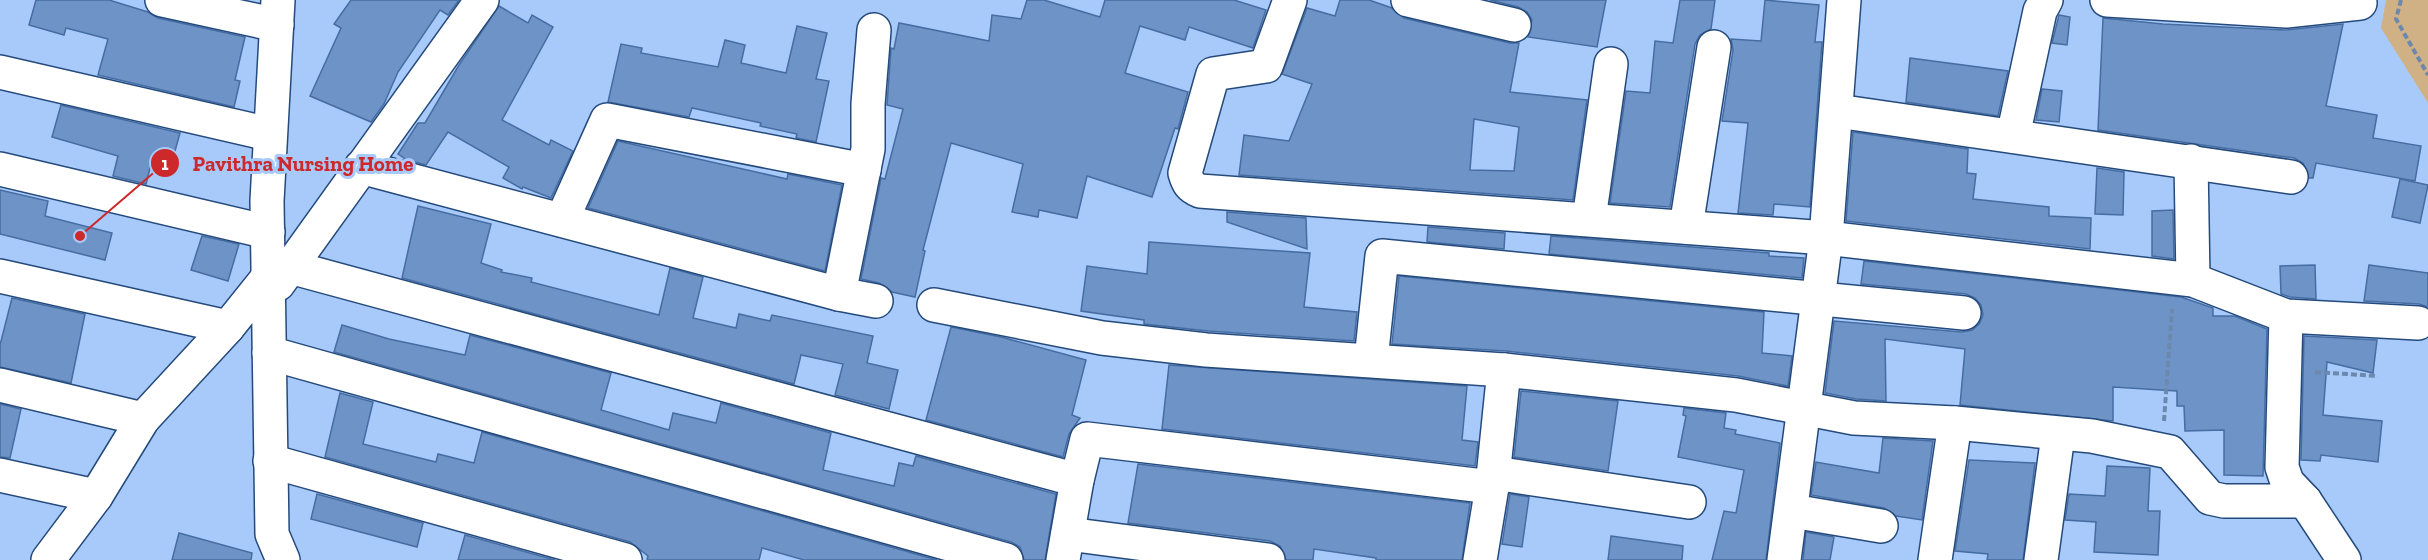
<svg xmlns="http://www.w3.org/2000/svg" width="2428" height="560" font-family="'Zilla Slab',serif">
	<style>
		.green { fill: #d0b185 }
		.building { fill: #6e93c6; stroke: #466da3; stroke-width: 1.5; fill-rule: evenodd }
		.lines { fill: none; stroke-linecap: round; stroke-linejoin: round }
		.minor-casing { stroke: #244a7c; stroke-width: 36 }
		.tertiary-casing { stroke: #244a7c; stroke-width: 36 }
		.path { stroke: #6d88ad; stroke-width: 4; stroke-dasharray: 6 3; stroke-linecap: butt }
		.minor { stroke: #fff; stroke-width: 33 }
		.tertiary { stroke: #fff; stroke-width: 33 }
		.leader { fill: none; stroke: #cd282a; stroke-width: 2 }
		.callout-dot { fill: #cd282a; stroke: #a8cafa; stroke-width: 2 }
		.mark-label { font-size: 18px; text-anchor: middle; font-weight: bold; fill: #fff }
		.callout-label { font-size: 21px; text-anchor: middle; font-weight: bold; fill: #cd282a; stroke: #a8cafa; stroke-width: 6; stroke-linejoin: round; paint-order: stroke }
	</style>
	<rect width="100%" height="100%" fill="#a8cafa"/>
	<path class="green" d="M2386,0H2428V103L2381,28Z"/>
	<g class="building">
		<path d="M36,0H109L148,12L158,18L245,37L235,80L240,81L234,107L98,75L108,39L66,28L64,35L29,25Z"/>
		<path d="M351,0H459L448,15L440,10L398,72L384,104L371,122L310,96L341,28L334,24Z"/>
		<path d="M1027,0H1044L1100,17L1105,0H1234L1266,10L1253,48L1189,27L1185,40L1140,26L1125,73L1188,92L1178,129L1175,128L1152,197L1087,176L1077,218L1039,210L1038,217L1012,212L1023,164L951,143L923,250L925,251L915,297L892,292L879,283L861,279L881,178L885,179L903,109L887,105L891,48L894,49L899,23L989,41L992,15L1021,19Z"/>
		<path d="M1340,0H1369L1392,8L1404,18L1510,43H1519L1510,92L1587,100L1573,200L1239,175L1244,135L1289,141L1312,84L1282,74L1307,8L1335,16ZM1474,119L1519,127L1514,171L1470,170Z"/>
		<path d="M1490,0H1606L1597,47L1528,37L1532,20L1527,12L1518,7Z"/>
		<path d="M1680,0H1715L1711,29L1700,35L1695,44L1670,207L1610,203L1626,91L1650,93L1655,41L1673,43Z"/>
		<path d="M1765,0L1819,5L1815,42H1822L1810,207L1774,204L1773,215L1738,213L1748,123L1722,121L1733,50L1731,39L1761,41Z"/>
		<path d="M499,6L528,23L532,15L553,27L502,120L549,145L551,140L573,151L551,198L523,187L522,189L503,178L509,167L448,132L426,165L407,160L398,154L418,123H425L459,65Z"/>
		<path d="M2059,15L2070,17L2067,45L2052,43Z"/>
		<path d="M2103,18L2163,24L2285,30L2343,24L2326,106L2377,115L2373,138L2421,146L2415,181L2316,163L2313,178H2309L2303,163L2294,158L2098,130Z"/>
		<path d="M797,26L827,33L816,79L829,81L816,142L796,138L797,134L760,126L761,123L692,108L689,117L608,102L621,44L642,48L641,53L718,67L725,40L745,45L741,63L786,73Z"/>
		<path d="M1910,58L2008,71L1998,116L1906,102Z"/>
		<path d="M2042,89L2062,91L2059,122L2036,120Z"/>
		<path d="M61,105L180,133L170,169L151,164L146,184L113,176L118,156L52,137Z"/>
		<path d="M1853,132L1968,149L1967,173L1976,174L1973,199L2049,207V216L2091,218L2090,249L1846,221Z"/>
		<path d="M618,141L787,179L788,174L842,185L825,271L588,208Z"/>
		<path d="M2097,168L2124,172L2123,215L2095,214Z"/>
		<path d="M2400,179L2428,185L2420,223L2392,217Z"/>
		<path d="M0,190L48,201L45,216L112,233L105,260L0,234Z"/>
		<path d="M418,206L491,224L481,263L502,270L501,272L532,278L531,282L659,315L670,268L703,277L693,318L736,328L739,314L770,321L772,315L873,336L867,363L898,370L889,409L835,395L843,364L801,355L794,384L402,278Z"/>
		<path d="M2173,210L2174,259L2152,256V211Z"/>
		<path d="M1227,212L1306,218L1307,249L1227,222Z"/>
		<path d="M1428,227L1505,233L1504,249L1427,242Z"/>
		<path d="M202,236L239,244L228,281L191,270Z"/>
		<path d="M1551,236L1769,253V256L1804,258L1802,278L1549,254Z"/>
		<path d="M1149,242L1310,253L1304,307L1357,312L1354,341L1208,331L1144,324V320L1081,311L1087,266L1147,274Z"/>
		<path d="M1864,261L2181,297L2213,308V316H2235L2267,329L2263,476L2224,475V430L2185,431L2184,406H2177V391L2113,387V421L1960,405L1965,349L1885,339L1886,401L1856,399L1825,393L1834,321L1962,332L1972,330L1979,324L1983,315L1981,305L1975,298L1966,294L1861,284Z"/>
		<path d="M2315,265L2316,299L2290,297L2281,294L2280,266Z"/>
		<path d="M2369,265L2428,273V307L2419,304L2364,301Z"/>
		<path d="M1399,276L1764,312L1762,353L1792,356L1788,386L1738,376L1506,351L1392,344Z"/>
		<path d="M12,298L85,314L71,383L0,367V345Z"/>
		<path d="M342,325L389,339L465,355L470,335L611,373L601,410L669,430L673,413L716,423L721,403L831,433L823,470L894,486L899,463L913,466L916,456L1056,494L1045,560H1024L1020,547L1011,542L334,352Z"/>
		<path d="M951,327L1001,337L1086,360L1072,415L1080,418L1069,434L1063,457L926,420Z"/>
		<path d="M2304,336L2377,340L2373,373L2327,362L2323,415L2382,421L2378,462L2321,455L2320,461L2301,460Z"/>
		<path d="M1169,365L1467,386L1462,440L1478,442L1475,466L1162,429Z"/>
		<path d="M1521,391L1618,401L1608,471L1514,457Z"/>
		<path d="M340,393L373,402L363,444L436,462L438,454L474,463L482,432L937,560H804L762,548L759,560H647L648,556L630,542L325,457Z"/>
		<path d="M0,404L21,409L10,458L0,457Z"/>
		<path d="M1684,408L1726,413L1724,428L1736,430L1735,434L1780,443L1766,560H1712L1724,511L1736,513L1744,470L1678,457L1686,416L1683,415Z"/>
		<path d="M1883,438L1933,441L1922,520L1896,516L1884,508L1811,495L1816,462L1879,473Z"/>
		<path d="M1969,460L2035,463L2023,560H1987L1988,554L1955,551Z"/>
		<path d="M1138,464L1470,503L1462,560H1376V558L1314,549L1313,560H1286L1280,546L1270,541L1128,523Z"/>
		<path d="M2107,466L2150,468L2148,511H2160L2158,555L2094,552L2096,522L2065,520L2069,494L2105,496Z"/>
		<path d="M317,494L423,523L417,547L311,519Z"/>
		<path d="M1510,494L1529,497L1522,547L1502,544Z"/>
		<path d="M1806,532L1834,537L1830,560H1803Z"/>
		<path d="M179,533L252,553L251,560H172Z"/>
		<path d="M465,535L555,560H458Z"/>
		<path d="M1611,536L1683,546L1682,560H1608Z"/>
	</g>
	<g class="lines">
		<g class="minor-casing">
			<g id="minor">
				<path d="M162,0L277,25"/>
				<path d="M1290,0L1266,66L1213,74L1185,173C1188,183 1190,187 1200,191L1826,238L2193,280L2286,316L2418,323"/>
				<path d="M1408,0L1514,25"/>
				<path d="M2107,0L2286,11L2360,3"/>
				<path d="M0,72L269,134"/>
				<path d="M1837,111L2291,177"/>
				<path d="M2013,136L2040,11L2046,0"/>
				<path d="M2191,161L2193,280"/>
				<path d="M361,167L839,294L876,301"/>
				<path d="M0,169L268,232"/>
				<path d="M1589,219L1611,64"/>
				<path d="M562,220L607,120L864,170"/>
				<path d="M1686,227L1714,47"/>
				<path d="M290,267L1077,480"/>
				<path d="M0,276L228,327"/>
				<path d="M278,284L482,0"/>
				<path d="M839,294L868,149V104L874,30"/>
				<path d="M934,305L1102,338L1206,350L1504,370L1736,395L1854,418L1955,423L2092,436L2170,452L2210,498L2224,501H2305"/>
				<path d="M2286,316L2282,467L2287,482L2305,501L2344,560"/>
				<path d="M269,353L1006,560"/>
				<path d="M1371,360L1382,256L1964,313"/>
				<path d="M0,385L143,419"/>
				<path d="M270,461L625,560"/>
				<path d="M1494,473L1689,502"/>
				<path d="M0,475L96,496"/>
				<path d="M1792,511L1881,526"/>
				<path d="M1068,534L1268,560"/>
				<path d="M48,560L96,496L143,419L228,327L269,276"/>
				<path d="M1063,560L1077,480L1087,439L1492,487"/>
				<path d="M1480,560L1492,487L1504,370"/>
				<path d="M1784,560L1826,238L1844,0"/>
				<path d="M1935,560L1955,423"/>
				<path d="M2041,560L2058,435"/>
			</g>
		</g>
		<g class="tertiary-casing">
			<path id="tertiary" d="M278,0L267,201L272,534L283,560"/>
		</g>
		<g class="path">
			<path d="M2401,0L2396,19L2428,75"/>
			<path d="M2315,372L2378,376"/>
			<path d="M2164,421L2172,309"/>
		</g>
		<use href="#minor" class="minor"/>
		<use href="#tertiary" class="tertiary"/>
	</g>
	<path class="leader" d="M80 236L165 163"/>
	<g class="callout-dot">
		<circle cx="80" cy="236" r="6"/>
		<circle cx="165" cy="163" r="15"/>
	</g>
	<g class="mark-label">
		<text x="165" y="170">1</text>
	</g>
	<g class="callout-label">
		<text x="303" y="171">Pavithra Nursing Home</text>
	</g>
</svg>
